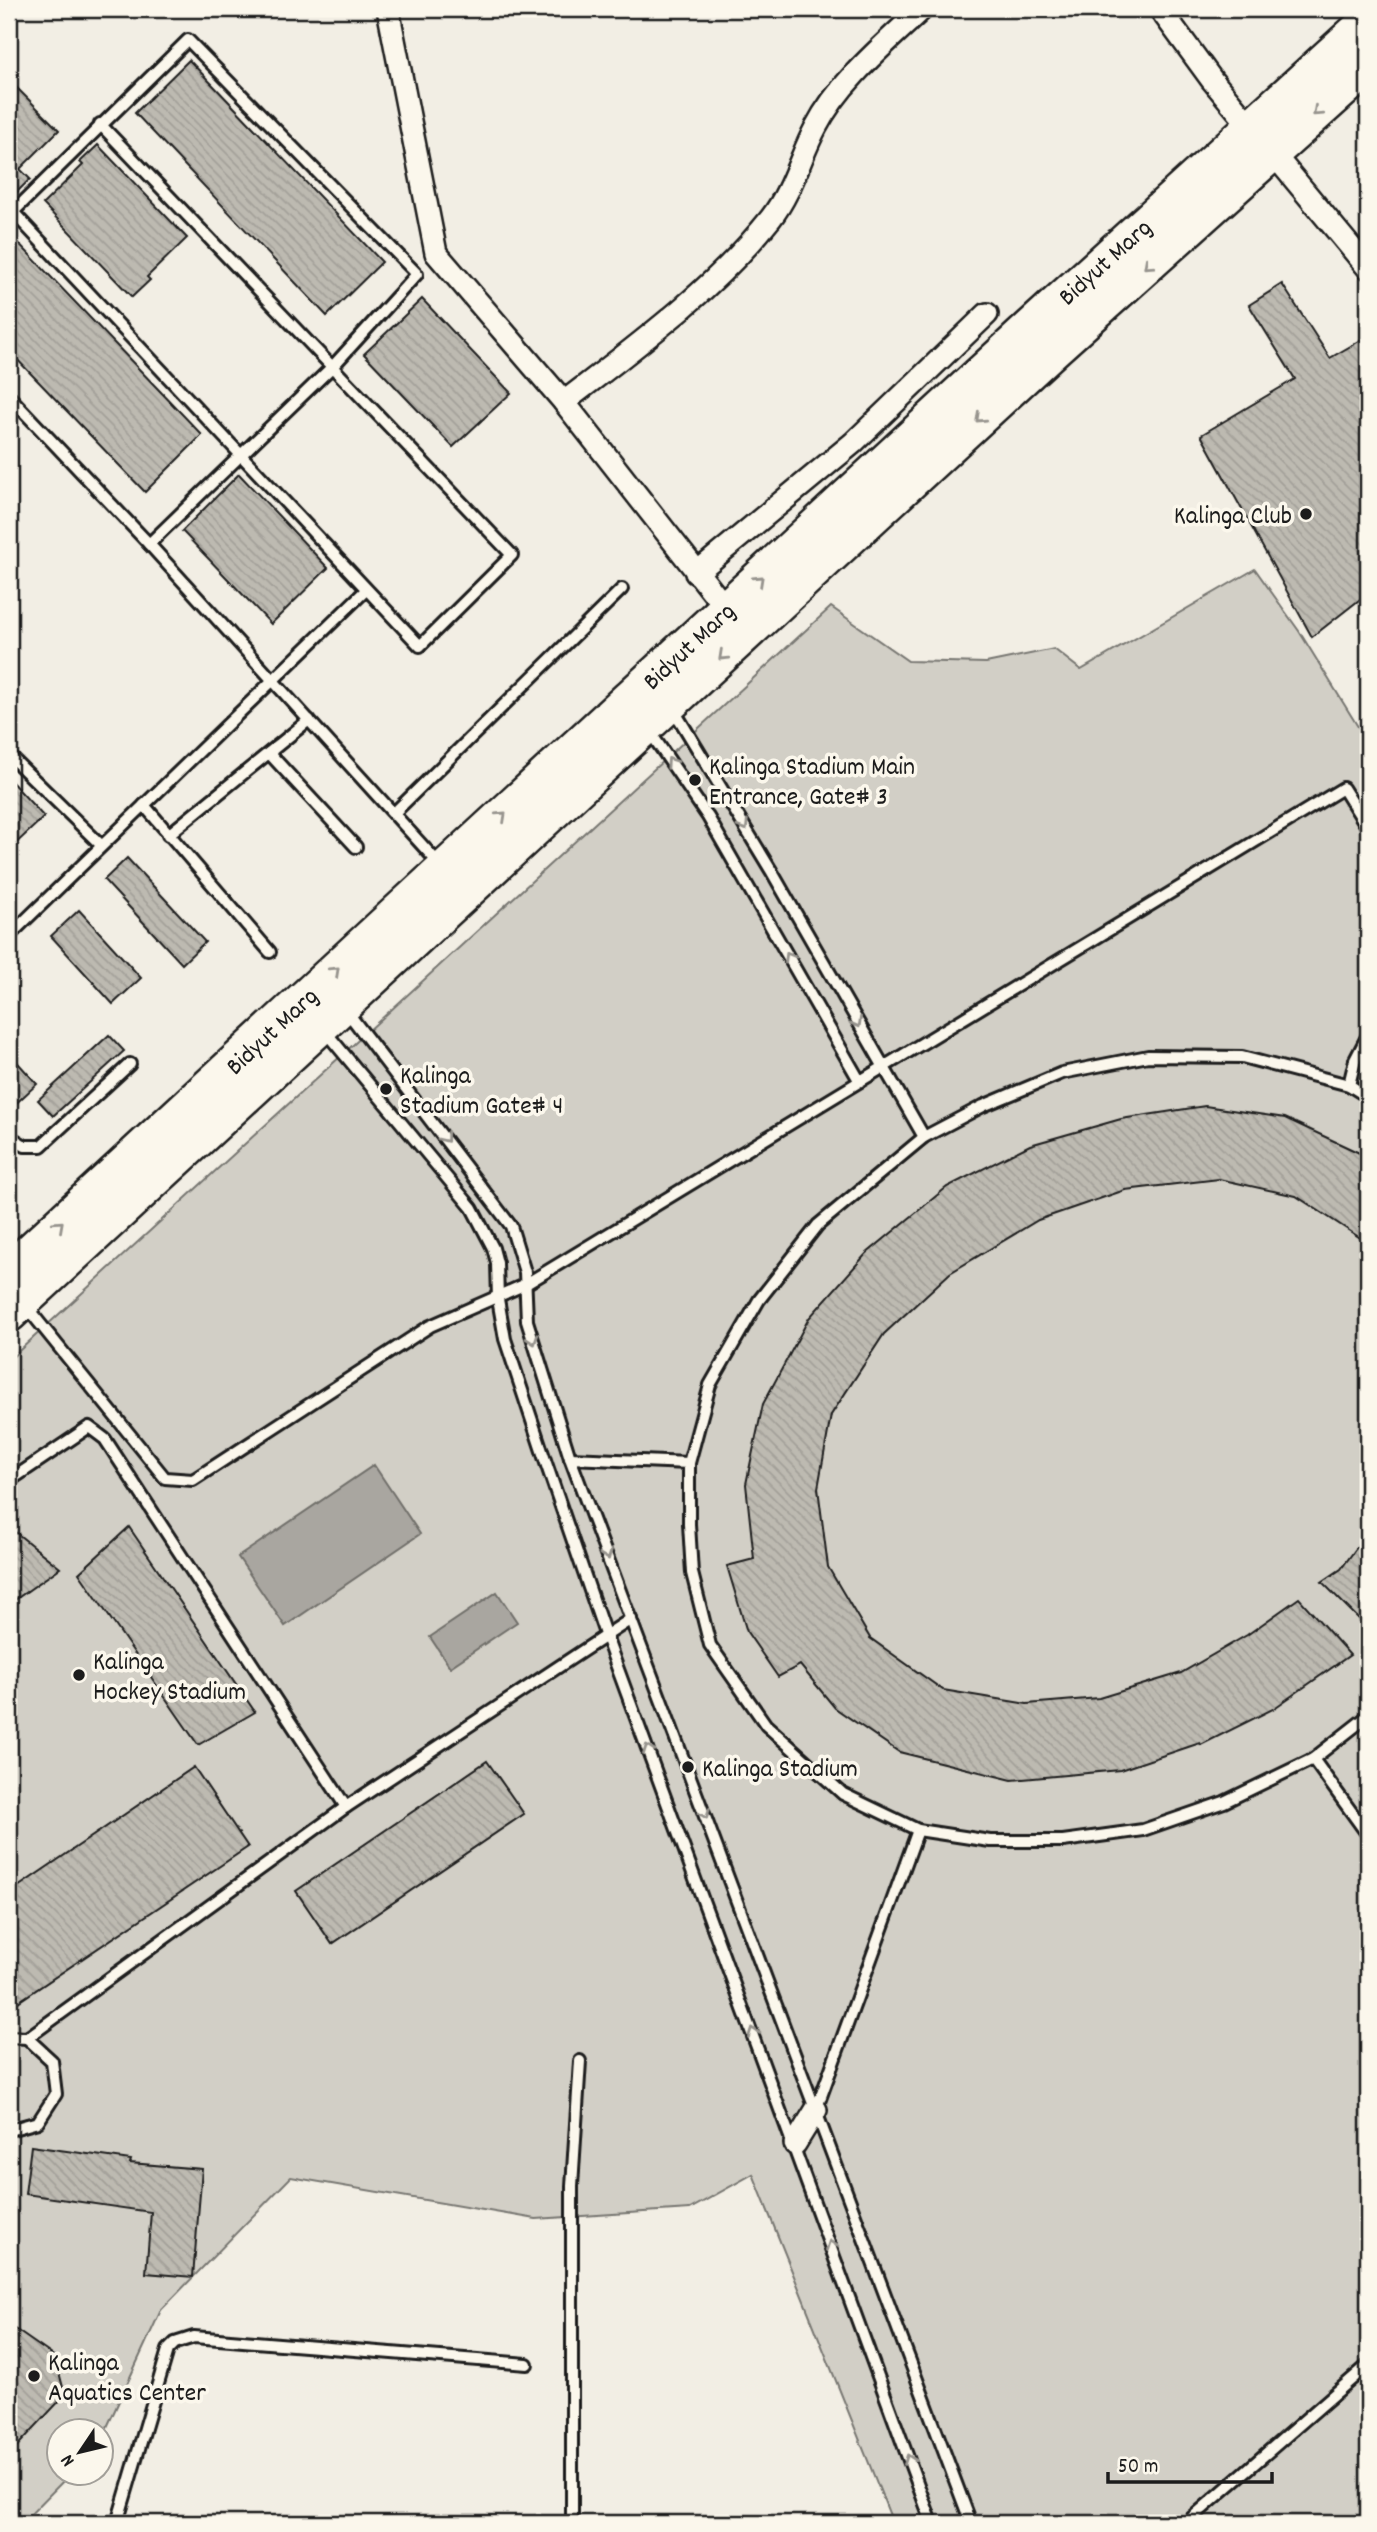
<svg xmlns="http://www.w3.org/2000/svg" width="1377" height="2532" font-family="Dekko,sans-serif">
	<style>
		.pitch { fill: #d2cfc6; stroke: #777671; stroke-width: 2 }
		.water { fill: #a9a6a0; stroke: #716f6b; stroke-width: 2 }
		.building { fill: url(#building-back-hatch); stroke: #1c1c1c; stroke-width: 2 }
		.lines { fill: none; stroke-linecap: round; stroke-linejoin: round }
		.lane-casing { stroke: #1c1c1c; stroke-width: 16 }
		.street-casing { stroke: #1c1c1c; stroke-width: 26 }
		.primary-casing { stroke: #1c1c1c; stroke-width: 40 }
		.lane { stroke: #fbf7ec; stroke-width: 10 }
		.street { stroke: #fbf7ec; stroke-width: 21 }
		.primary { stroke: #fbf7ec; stroke-width: 35 }
		.oneway { stroke: #97948e }
		.poi-dot { fill: #1c1c1c; stroke: #fbf7ec; stroke-width: 2.5 }
		.labels { text-anchor: middle; stroke-width: 7; stroke-linejoin: round; paint-order: stroke }
		.street-label { font-size: 26px; fill: #1c1c1c; stroke: #fbf7ec }
		.poi-label { font-size: 26px; fill: #1c1c1c; stroke: #fbf7ec; text-anchor: start }
	</style>
	<defs>
		<pattern id="building-back-hatch" width="6" height="6" patternUnits="userSpaceOnUse" patternTransform="scale(1.75)"><rect width="6" height="6" fill="#bdbab1"/><path d="M-1 5l2 2M0 0l6 6M5-1l2 2" fill="none" stroke="#a29f98"/></pattern>
	</defs>
	<rect width="100%" height="100%" fill="#f2eee4"/>
	<filter id="ink" filterUnits="userSpaceOnUse"><feTurbulence type="fractalNoise" baseFrequency=".0143" numOctaves="2"/><feDisplacementMap in="SourceGraphic" scale="14" xChannelSelector="R" yChannelSelector="G"/><feConvolveMatrix kernelMatrix="1 2 1 2 8 2 1 2 1" color-interpolation-filters="sRGB"/></filter>
	<g filter="url(#ink)">
		<path class="pitch" d="M1255,569L1299,631L1368,743V2523H893L753,2174L690,2209L536,2219L291,2177L161,2310L102,2438V2430H60V2472L71,2473L22,2523H9V1360L831,607L908,661L986,663L1054,649L1081,670Z"/>
		<g class="water">
			<path d="M374,1465L420,1534L285,1626L238,1557Z"/>
			<path d="M497,1592L517,1622L450,1667L430,1637Z"/>
		</g>
		<g class="building">
			<path d="M189,60L382,262L327,316L135,113Z"/>
			<path d="M9,80L59,130L20,169L30,179L9,200Z"/>
			<path d="M98,145L187,238L147,277L150,280L132,297L43,204L83,165L80,162Z"/>
			<path d="M9,233L202,435L145,492L9,351Z"/>
			<path d="M1282,284L1330,358L1368,336V593L1312,637L1201,435L1295,379L1249,305Z"/>
			<path d="M422,299L511,393L453,447L364,354Z"/>
			<path d="M239,474L328,568L271,624L182,531Z"/>
			<path d="M9,779L44,817L9,850Z"/>
			<path d="M127,858L205,942L182,964L104,880Z"/>
			<path d="M79,910L141,978L113,1004L51,936Z"/>
			<path d="M109,1035L124,1051L53,1116L38,1100Z"/>
			<path d="M9,1053L37,1084L9,1110Z"/>
			<path d="M1205,1106L1285,1118L1368,1157V1243L1296,1196L1219,1179L1125,1190L1038,1220L950,1273L884,1334L831,1415L818,1488L828,1567L870,1638L943,1690L1027,1704L1099,1698L1181,1673L1247,1635L1299,1598L1350,1655L1273,1709L1201,1745L1200,1743L1120,1770L1012,1780L899,1752L835,1708L800,1665L778,1677L747,1632L727,1566L754,1559L746,1484L763,1404L809,1318L866,1254L947,1187L1030,1145L1121,1119Z"/>
			<path d="M9,1527L60,1568L9,1604Z"/>
			<path d="M129,1527L255,1712L198,1745L79,1573Z"/>
			<path d="M1368,1532V1628L1322,1582L1341,1569Z"/>
			<path d="M487,1761L524,1814L332,1944L296,1891Z"/>
			<path d="M194,1767L248,1847L9,2008V1893Z"/>
			<path d="M31,2146L131,2160L130,2163L202,2169L193,2277L146,2273L151,2212L25,2194Z"/>
			<path d="M9,2325L55,2357L65,2395L9,2455Z"/>
		</g>
		<g class="lines">
			<g class="lane-casing">
				<g id="lane">
					<path d="M13,212L420,646L512,555L100,124"/>
					<path d="M9,216L188,40L417,274L334,365L149,544"/>
					<path d="M9,396L149,544L442,867"/>
					<path d="M672,707L772,872L924,1137"/>
					<path d="M648,729L708,817L859,1080"/>
					<path d="M269,753L356,847"/>
					<path d="M9,755L101,845"/>
					<path d="M144,805L270,952"/>
					<path d="M394,813L622,589"/>
					<path d="M168,835L309,720"/>
					<path d="M9,936L366,590"/>
					<path d="M345,1009L511,1226L525,1272L527,1321L570,1458L971,2523"/>
					<path d="M324,1030L472,1208L493,1248L497,1263L498,1299L505,1339L546,1463L605,1634L932,2523"/>
					<path d="M1349,1085L1355,1060L1368,1035"/>
					<path d="M1368,1097L1349,1085L1242,1057L1148,1056L1062,1073L983,1106L924,1137L818,1225L759,1300L710,1385L689,1463V1524L692,1573L710,1645L766,1725L843,1794L918,1830L990,1841H1063L1143,1830L1224,1802L1313,1759L1368,1716"/>
					<path d="M9,1136L25,1146H41L130,1064"/>
					<path d="M25,1305L165,1478L193,1480L430,1326L526,1284L1343,788L1368,828"/>
					<path d="M570,1458L689,1463"/>
					<path d="M9,1481L89,1427L105,1439L346,1807"/>
					<path d="M1313,1759L1368,1835"/>
					<path d="M9,2037L27,2038L346,1807L631,1619"/>
					<path d="M816,2110L918,1830"/>
					<path d="M9,2130L38,2122L56,2094L52,2061L27,2038"/>
					<path d="M117,2523L168,2350L175,2343L194,2337L527,2364"/>
					<path d="M572,2523V2186L580,2061"/>
					<path d="M1186,2523L1368,2365"/>
				</g>
			</g>
			<g class="street-casing">
				<g id="street">
					<path d="M388,9L436,253L564,402L727,610"/>
					<path d="M1160,9L1212,80L1368,268"/>
					<path d="M564,402C634,348 715,289 771,218C792,191 800,157 816,127C839,82 885,44 922,9"/>
					<path d="M696,573L853,443L987,314"/>
					<path d="M795,2144L816,2110"/>
				</g>
			</g>
			<g class="primary-casing">
				<g id="primary">
					<path d="M9,1271L1030,328L1368,21"/>
					<path d="M9,1314L1053,350L1368,67"/>
				</g>
			</g>
			<use href="#lane" class="lane"/>
			<use href="#street" class="street"/>
			<use href="#primary" class="primary"/>
		</g>
		<defs><path id="oneway-chevron" d="M-2-3.5L2.5 0L-2 3.5" fill="none" stroke-width="1.6" stroke-linecap="round" stroke-linejoin="round" transform="scale(1.75)"/></defs>
		<g class="oneway">
			<use href="#oneway-chevron" transform="translate(1317 112) rotate(138)"/>
			<use href="#oneway-chevron" transform="translate(1148 265) rotate(138)"/>
			<use href="#oneway-chevron" transform="translate(980 418) rotate(137)"/>
			<use href="#oneway-chevron" transform="translate(759 580) rotate(-43)"/>
			<use href="#oneway-chevron" transform="translate(723 656) rotate(137)"/>
			<use href="#oneway-chevron" transform="translate(671 762) rotate(-124)"/>
			<use href="#oneway-chevron" transform="translate(502 816) rotate(-43)"/>
			<use href="#oneway-chevron" transform="translate(744 826) rotate(58)"/>
			<use href="#oneway-chevron" transform="translate(789 957) rotate(-120)"/>
			<use href="#oneway-chevron" transform="translate(335 971) rotate(-43)"/>
			<use href="#oneway-chevron" transform="translate(857 1023) rotate(61)"/>
			<use href="#oneway-chevron" transform="translate(445 1138) rotate(52)"/>
			<use href="#oneway-chevron" transform="translate(59 1225) rotate(-42)"/>
			<use href="#oneway-chevron" transform="translate(533 1340) rotate(72)"/>
			<use href="#oneway-chevron" transform="translate(607 1555) rotate(69)"/>
			<use href="#oneway-chevron" transform="translate(648 1749) rotate(-110)"/>
			<use href="#oneway-chevron" transform="translate(705 1814) rotate(69)"/>
			<use href="#oneway-chevron" transform="translate(753 2032) rotate(-110)"/>
			<use href="#oneway-chevron" transform="translate(831 2245) rotate(-110)"/>
			<use href="#oneway-chevron" transform="translate(909 2459) rotate(-110)"/>
		</g>
	</g>
	<g class="poi-dot">
		<circle cx="1306" cy="514" r="7"/>
		<circle cx="695" cy="780" r="7"/>
		<circle cx="386" cy="1089" r="7"/>
		<circle cx="79" cy="1675" r="7"/>
		<circle cx="688" cy="1767" r="7"/>
		<circle cx="34" cy="2376" r="7"/>
	</g>
	<g class="labels">
		<g class="street-label">
			<text transform="translate(1104 261) rotate(-42)" y="9">Bidyut Marg</text>
			<text transform="translate(688 645) rotate(-43)" y="9">Bidyut Marg</text>
			<text transform="translate(271 1030) rotate(-43)" y="9">Bidyut Marg</text>
		</g>
		<g class="poi-label">
			<text x="1292" y="523" text-anchor="end">Kalinga Club</text>
			<text x="709" y="774">Kalinga Stadium Main<tspan x="709" dy="30">Entrance, Gate# 3</tspan></text>
			<text x="400" y="1083">Kalinga<tspan x="400" dy="30">Stadium Gate# 4</tspan></text>
			<text x="93" y="1669">Kalinga<tspan x="93" dy="30">Hockey Stadium</tspan></text>
			<text x="702" y="1776">Kalinga Stadium</text>
			<text x="48" y="2370">Kalinga<tspan x="48" dy="30">Aquatics Center</tspan></text>
		</g>
	</g>
	<rect width="1377" height="2532" fill="none" stroke="#fbf7ec" stroke-width="35"/>
	<rect x="18" y="18" width="1342" height="2497" fill="none" stroke="#1c1c1c" stroke-width="2.5" filter="url(#ink)"/>
	<g transform="translate(80 2452) rotate(235)"><circle r="33" fill="#fbf7ec" stroke="#a29f99" stroke-width="2"/>
	<path d="M0-5L12 26L0 18L-12 26Z" fill="#1c1c1c"/>
	<text y="-10" font-size="19" font-weight="bold" text-anchor="middle" fill="#1c1c1c">N</text>
	</g>
	<path d="M1108 2472v10h164v-10" fill="none" stroke="#1c1c1c" stroke-width="3.5"/>
	<text x="1118" y="2472" font-size="21" fill="#1c1c1c" stroke="#fbf7ec" stroke-width="5" paint-order="stroke">50 m</text>
</svg>
